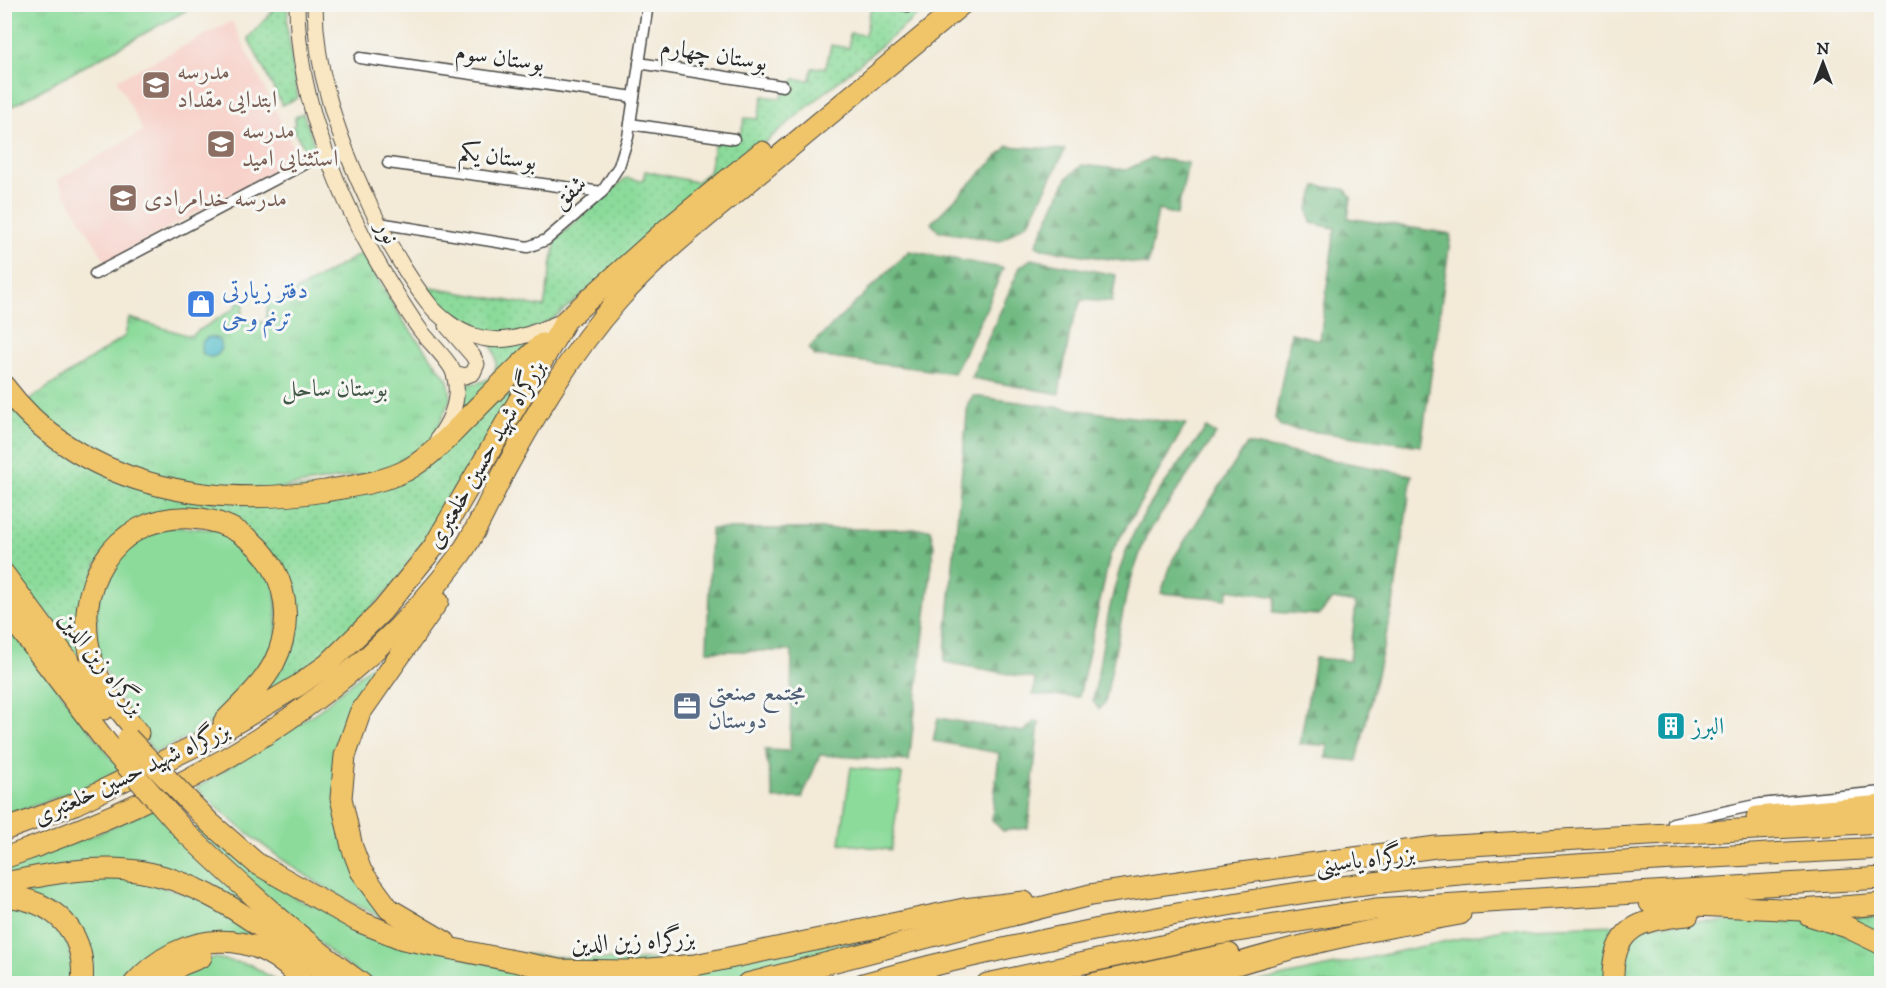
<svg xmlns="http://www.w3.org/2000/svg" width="1886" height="988" font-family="'IM FELL DW Pica',Amiri,serif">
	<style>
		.built { fill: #f7d1c9 }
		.grass { fill: #8cdb9b; stroke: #5c8363; stroke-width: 1.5 }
		.forest { fill: url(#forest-firs); stroke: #4e7357; stroke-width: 1.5 }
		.park { fill: url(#park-tufts); stroke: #5c8363; stroke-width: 1.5 }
		.garden { fill: url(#garden-dots); stroke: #5c8363; stroke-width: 1.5 }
		.water { fill: #50bcca; stroke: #3e747a; stroke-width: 1.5 }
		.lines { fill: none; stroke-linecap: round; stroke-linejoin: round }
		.street-casing { stroke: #494845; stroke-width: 13 }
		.secondary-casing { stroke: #494845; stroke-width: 17 }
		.highway-casing { stroke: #494845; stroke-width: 23 }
		.street { stroke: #fff; stroke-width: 10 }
		.secondary { stroke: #f9e7c3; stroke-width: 15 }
		.highway { stroke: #f0c469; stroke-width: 21 }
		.highway-bridge-casing { stroke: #494845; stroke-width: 23; stroke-linecap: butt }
		.highway-bridge { stroke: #f0c469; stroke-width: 21 }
		.labels { text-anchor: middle; stroke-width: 6; stroke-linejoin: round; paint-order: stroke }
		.street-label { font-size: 24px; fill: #2b2b2b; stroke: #f6f6f2 }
		.education-label { font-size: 24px; fill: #785e54; stroke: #f6f6f2; text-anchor: start }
		.shop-label { font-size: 24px; fill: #366cbe; stroke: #f6f6f2; text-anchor: start }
		.park-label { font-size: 24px; fill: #435747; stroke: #f6f6f2 }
		.service-label { font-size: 24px; fill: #4e5e75; stroke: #f6f6f2; text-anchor: start }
		.culture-label { font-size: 24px; fill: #0d838f; stroke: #f6f6f2; text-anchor: start }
	</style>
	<defs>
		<pattern id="forest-firs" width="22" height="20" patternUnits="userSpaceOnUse" patternTransform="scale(1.5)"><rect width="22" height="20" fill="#71bb83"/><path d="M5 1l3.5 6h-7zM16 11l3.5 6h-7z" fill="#5d986b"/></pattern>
		<pattern id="park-tufts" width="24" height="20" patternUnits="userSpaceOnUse" patternTransform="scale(1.5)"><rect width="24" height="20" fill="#8cdb9b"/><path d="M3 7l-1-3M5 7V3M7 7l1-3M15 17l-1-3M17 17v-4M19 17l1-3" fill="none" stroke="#79bc86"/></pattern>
		<pattern id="garden-dots" width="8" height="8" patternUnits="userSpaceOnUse" patternTransform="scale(1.5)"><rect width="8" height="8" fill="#8cdb9b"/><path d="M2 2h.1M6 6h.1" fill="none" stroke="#79bc86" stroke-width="1.8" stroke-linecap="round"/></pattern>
	</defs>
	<rect width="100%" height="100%" fill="#f6f6f2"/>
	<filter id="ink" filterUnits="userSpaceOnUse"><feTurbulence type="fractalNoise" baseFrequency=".0167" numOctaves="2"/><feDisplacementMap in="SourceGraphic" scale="12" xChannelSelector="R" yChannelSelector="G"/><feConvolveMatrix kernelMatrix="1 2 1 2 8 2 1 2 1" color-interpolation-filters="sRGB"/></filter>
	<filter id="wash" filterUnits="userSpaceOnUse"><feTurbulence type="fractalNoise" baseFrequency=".008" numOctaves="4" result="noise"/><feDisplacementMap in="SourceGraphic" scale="24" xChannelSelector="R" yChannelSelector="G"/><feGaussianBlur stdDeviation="1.35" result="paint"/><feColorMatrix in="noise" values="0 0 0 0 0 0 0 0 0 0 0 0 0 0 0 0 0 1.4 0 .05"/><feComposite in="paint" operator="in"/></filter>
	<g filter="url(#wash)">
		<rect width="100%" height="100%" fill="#f3ead8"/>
		<path class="built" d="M232,21L298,157L106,262L57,180L143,131L117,80Z"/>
		<g class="grass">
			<path d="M156,526L227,530L275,578L277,645L220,718L185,739L155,753L136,727L91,644L103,569Z"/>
			<path d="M4,618L120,769L94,783L5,817Z"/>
			<path d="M395,645L360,699L339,828L403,927C324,894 258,847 196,788L318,711Z"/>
			<path d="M851,767L902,774L891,850L840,843Z"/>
			<path d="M156,807L267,917L182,877L5,876V868L99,833Z"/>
			<path d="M202,826C234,851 264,879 299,900C531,988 738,966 981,915L722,983H372L339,960L192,831Z"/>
			<path d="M124,876L200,898L332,983H309L244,940L128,983H87L84,946L5,892L50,882Z"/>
			<path d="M4,900L63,926L78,983H5Z"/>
			<path d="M215,958L251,965L280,983L162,984L203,960Z"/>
		</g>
		<g class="forest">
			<path d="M1008,146L1065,150L1030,221L1000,241L938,231L931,223Z"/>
			<path d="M1151,158L1188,163L1177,215L1158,210L1148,265L1044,249L1036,245L1067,178L1082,165L1126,170Z"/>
			<path d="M1316,186L1345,189L1351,197L1348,218L1451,234L1421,446L1281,427L1275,418L1291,333L1320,340L1335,228L1311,223L1308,209Z"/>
			<path d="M909,251L1003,268L984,314L954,373L815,356L809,348Z"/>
			<path d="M1031,259L1116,275L1112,302L1081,300L1070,331L1059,394L971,378L1020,267Z"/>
			<path d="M973,396L1186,424L1110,555L1079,697L1033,695L1035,679L944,662L968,403Z"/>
			<path d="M1206,428L1216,434L1146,536L1127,591L1105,703L1099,709L1093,701C1103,647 1109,589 1131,539C1149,499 1181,464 1206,428Z"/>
			<path d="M1247,444L1412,475L1393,605L1357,761L1326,758L1328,745L1300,744L1315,658L1350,661L1356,603L1333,599L1319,615L1273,612L1276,597L1229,589L1226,599L1161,593L1173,559Z"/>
			<path d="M711,529H930L934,546L909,761L820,755L802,798L774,799L765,750L790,751L792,651H707Z"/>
			<path d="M938,718L1024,732L1034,721L1039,722L1028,828L1003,831L992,820L999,753L933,741Z"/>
		</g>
		<g class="park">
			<path d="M5,4H196V5L5,110Z"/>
			<path d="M362,253L404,322L448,380L451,397L433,439L398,469L241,494L104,463L23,404L125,336L129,318L190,336L232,310L237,306L236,303L245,299L241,318L266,323L268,301L277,302Z"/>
			<path d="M1881,916V983L1247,984L1503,929Z"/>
		</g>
		<g class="garden">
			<path d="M278,5H288L287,26L298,98L282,105L248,38Z"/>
			<path d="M871,7L919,14L553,319C542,324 526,334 514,335C475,337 446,320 426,287L544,307L556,239L626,178L643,181L645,171L696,182L709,172L714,145L741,132L745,118L758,119L763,96L780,98L795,79L810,80L812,68L826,67L831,45L849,48L850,33L865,35Z"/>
			<path d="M303,113L317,152L309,156L292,127L295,124V117Z"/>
			<path d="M534,339L456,422L460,380C473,388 495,381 496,365C497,358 494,351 491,345Z"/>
			<path d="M539,353L449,507L395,584L329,651L226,723L280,659L276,562L188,514L96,564L98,684L5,565L4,395L18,412L182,494L376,485Z"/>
			<path d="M1881,917V939L1838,918Z"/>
		</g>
		<circle class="water" cx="211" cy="347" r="10"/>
	</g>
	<g filter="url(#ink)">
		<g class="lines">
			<g class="street-casing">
				<g id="street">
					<path d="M897,4L909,6"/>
					<path d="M360,58L634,97"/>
					<path d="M639,63L783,86"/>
					<path d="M630,124L734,139"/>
					<path d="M388,163L602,192"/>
					<path d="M379,223L528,247L546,240L602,192L619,166L628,137L648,4"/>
					<path d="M95,274L327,152"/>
					<path d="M1673,823L1760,804L1882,792"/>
				</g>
			</g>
			<g class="secondary-casing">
				<g id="secondary">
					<path d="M297,4C297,105 343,209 396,293C404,306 412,319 421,331C429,342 451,362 454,374C461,398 452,419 438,438"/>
					<path d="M315,4C315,37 320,68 329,99C347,164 388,252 429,304C439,317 458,331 474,336C508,347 534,332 566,320"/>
					<path d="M447,326L473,356L477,364L473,373L465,376L454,373"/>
				</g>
			</g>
			<g class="highway-casing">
				<g id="highway">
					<path d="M4,386C79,486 208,509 325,491C352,486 380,483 405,471C433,456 455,430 477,408C498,387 520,365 542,344"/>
					<path d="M4,574L104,709"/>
					<path d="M438,601L360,713L345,756L341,798L352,847L361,871L389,909L445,942"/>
					<path d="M4,608L110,747"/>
					<path d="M138,733C120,711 100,688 92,660C71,590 112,514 191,518C266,522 307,598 274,663C262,686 241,704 224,722"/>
					<path d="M1757,817L1882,806"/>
					<path d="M210,823L256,863L358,921L403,939L559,970L627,971L695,965L964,909L1024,902"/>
					<path d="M4,830L75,804L207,740L299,685L328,664L382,611L433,548L566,320L666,230L762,152"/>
					<path d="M187,834C243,887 299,939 362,984"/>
					<path d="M4,858C179,797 352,705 462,552C479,527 491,497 505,470C538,410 572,352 617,301C659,253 711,214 759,173C827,117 894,60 962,4"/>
					<path d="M4,883C45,875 86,866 128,870C209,877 276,940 340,984"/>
					<path d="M4,896C54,900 87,931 82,984"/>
					<path d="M1650,903L1801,910L1882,904"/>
					<path d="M1809,915L1847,927L1882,944"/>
					<path d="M134,984C182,930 258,924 304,984"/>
					<path d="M155,984L181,965L201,957"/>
					<path d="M747,984L1090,895L1233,874L1436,847L1882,822"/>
					<path d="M863,984C954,958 1047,939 1140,921C1223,905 1307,890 1391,881C1554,863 1718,857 1882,848"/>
					<path d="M987,984L1212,935L1375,909L1882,878"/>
					<path d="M1092,984L1229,954"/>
					<path d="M1179,984C1270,949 1365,931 1460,914"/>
					<path d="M1613,984C1611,927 1638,920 1688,915"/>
				</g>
			</g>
			<use href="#street" class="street"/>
			<use href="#secondary" class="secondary"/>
			<use href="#highway" class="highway"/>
			<g class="highway-bridge-casing">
				<g id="highway-bridge">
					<path d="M128,738L210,823"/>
					<path d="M110,747L187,834"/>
				</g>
			</g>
			<use href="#highway-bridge" class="highway-bridge"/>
		</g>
	</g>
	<defs>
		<g id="school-square" transform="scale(1.5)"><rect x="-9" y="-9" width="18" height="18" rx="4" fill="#8d6e63" stroke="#f6f6f2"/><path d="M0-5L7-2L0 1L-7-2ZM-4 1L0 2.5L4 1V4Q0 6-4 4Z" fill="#fff"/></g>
		<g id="shop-square" transform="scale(1.5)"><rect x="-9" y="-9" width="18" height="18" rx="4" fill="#3f7fe0" stroke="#f6f6f2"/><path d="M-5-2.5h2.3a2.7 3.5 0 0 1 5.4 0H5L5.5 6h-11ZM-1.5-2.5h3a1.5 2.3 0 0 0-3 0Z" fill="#fff"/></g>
		<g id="office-square" transform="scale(1.5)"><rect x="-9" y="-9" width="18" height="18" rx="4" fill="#5c6f8a" stroke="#f6f6f2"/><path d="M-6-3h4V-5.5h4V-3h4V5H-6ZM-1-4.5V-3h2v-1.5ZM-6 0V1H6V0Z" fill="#fff"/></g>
		<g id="building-square" transform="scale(1.5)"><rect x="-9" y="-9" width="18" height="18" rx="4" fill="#0f9aa8" stroke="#f6f6f2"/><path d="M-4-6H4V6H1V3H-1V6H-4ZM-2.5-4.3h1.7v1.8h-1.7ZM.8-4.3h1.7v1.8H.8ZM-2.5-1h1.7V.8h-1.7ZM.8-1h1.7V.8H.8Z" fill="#fff"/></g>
	</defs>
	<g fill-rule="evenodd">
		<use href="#school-square" x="156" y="85"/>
		<use href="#school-square" x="221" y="144"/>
		<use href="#school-square" x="123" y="198"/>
		<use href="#shop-square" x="201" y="304"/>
		<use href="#office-square" x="687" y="706"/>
		<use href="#building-square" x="1671" y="726"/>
	</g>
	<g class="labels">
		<g class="street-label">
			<text transform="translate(714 54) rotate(9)" y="8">بوستان چهارم</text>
			<text transform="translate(500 57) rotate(8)" y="8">بوستان سوم</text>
			<text transform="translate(498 156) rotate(8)" y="8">بوستان یکم</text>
			<text transform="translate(569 192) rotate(-43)" y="8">شفق</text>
			<text transform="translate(388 232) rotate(62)" y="8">نور</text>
			<text transform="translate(485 454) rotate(-60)" y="8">بزرگراه شهید حسین خلعتبری</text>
			<text transform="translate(102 663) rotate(52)" y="8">بزرگراه زین الدین</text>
			<text transform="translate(131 773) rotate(-25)" y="8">بزرگراه شهید حسین خلعتبری</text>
			<text transform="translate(1365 859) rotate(-7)" y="8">بزرگراه یاسینی</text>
			<text transform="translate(633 941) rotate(-3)" y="8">بزرگراه زین الدین</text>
		</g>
		<g class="education-label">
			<text x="177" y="79">مدرسه<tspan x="177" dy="28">ابتدایی مقداد</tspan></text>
			<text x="242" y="138">مدرسه<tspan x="242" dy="28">استثنایی امید</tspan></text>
			<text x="144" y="206">مدرسه خدامرادی</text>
		</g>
		<g class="shop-label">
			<text x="222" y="298">دفتر زیارتی<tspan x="222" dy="28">ترنم وحی</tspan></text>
		</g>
		<g class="park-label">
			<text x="335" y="396">بوستان ساحل</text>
		</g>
		<g class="service-label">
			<text x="708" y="700">مجتمع صنعتی<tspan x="708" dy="28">دوستان</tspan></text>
		</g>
		<g class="culture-label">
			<text x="1692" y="734">البرز</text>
		</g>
	</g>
	<rect width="1886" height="988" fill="none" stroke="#f6f6f2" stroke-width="24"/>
	<g transform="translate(1823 63)" stroke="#f6f6f2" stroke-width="4.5" paint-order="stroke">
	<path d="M0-4.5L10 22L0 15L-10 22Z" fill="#2b2b2b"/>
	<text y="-9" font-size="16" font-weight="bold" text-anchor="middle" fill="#2b2b2b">N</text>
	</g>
</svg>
